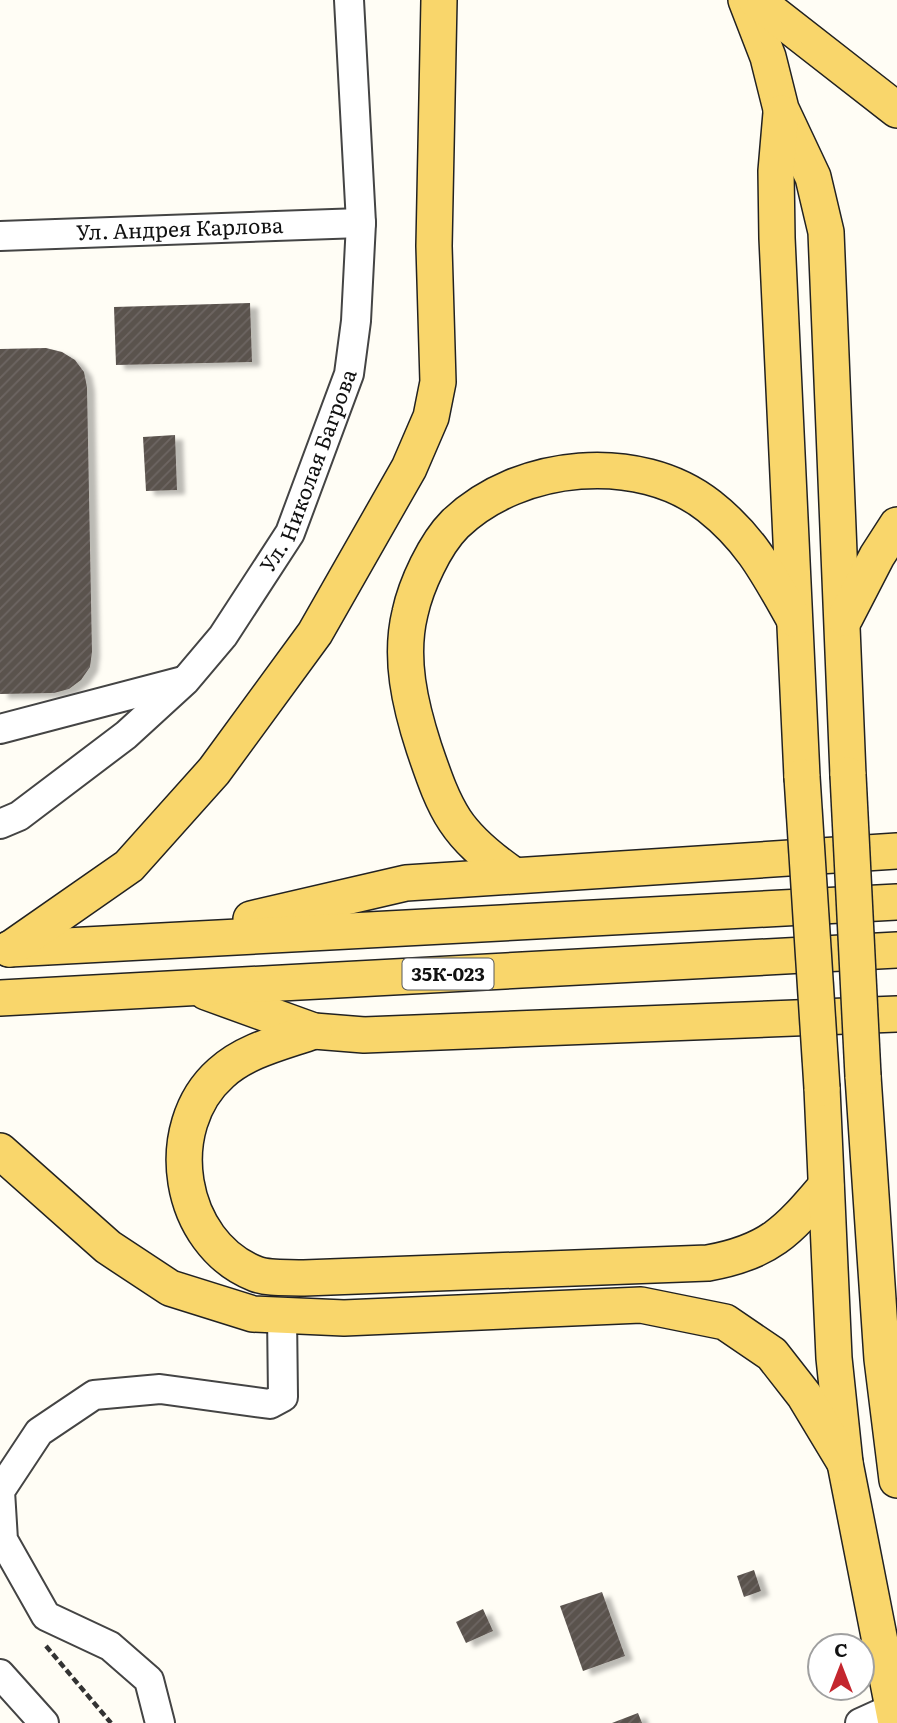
<svg xmlns="http://www.w3.org/2000/svg" width="897" height="1723" font-family="Literata,serif">
	<style>
		.building { fill: url(#building-hatch); filter: url(#shadow) }
		.lines { fill: none; stroke-linecap: round; stroke-linejoin: round }
		.minor-casing { stroke: #444; stroke-width: 32 }
		.major-casing { stroke: #222; stroke-width: 38 }
		.path { stroke: #333; stroke-width: 4.5; stroke-dasharray: 7 3.5; stroke-linecap: butt }
		.minor { stroke: #fff; stroke-width: 28 }
		.major { stroke: #f9d66b; stroke-width: 35 }
		.major-bridge-casing { stroke: #222; stroke-width: 38; stroke-linecap: butt }
		.major-bridge { stroke: #f9d66b; stroke-width: 35 }
		.labels { text-anchor: middle; stroke-width: 7; stroke-linejoin: round; paint-order: stroke }
		.shield { fill: #fff; stroke: #585858; stroke-width: 2 }
		.shield-label { font-size: 19px; font-weight: bold; fill: #111 }
		.street-label { font-size: 21px; fill: #111; stroke: #fff }
	</style>
	<defs>
		<pattern id="building-hatch" width="6" height="6" patternUnits="userSpaceOnUse" patternTransform="scale(1.75)"><rect width="6" height="6" fill="#5a524d"/><path d="M-1 1l2-2M0 6l6-6M5 7l2-2" fill="none" stroke="#6d6662"/></pattern>
		<filter id="shadow"><feDropShadow dx="8" dy="4.5" stdDeviation="2" flood-color="#0004"/></filter>
	</defs>
	<rect width="100%" height="100%" fill="#fffdf5"/>
	<g class="building">
		<path d="M250,303L252,362L116,365L114,307Z"/>
		<path d="M46,348L62,352L75,360L84,372L87,387L92,652L90,667L81,680L69,689L54,693L0,694V349Z"/>
		<path d="M175,435L177,490L146,491L143,437Z"/>
		<path d="M754,1570L761,1591L744,1597L737,1576Z"/>
		<path d="M602,1592L625,1656L583,1671L560,1606Z"/>
		<path d="M483,1609L493,1631L466,1643L456,1622Z"/>
		<path d="M638,1713L642,1723H612Z"/>
	</g>
	<g class="lines">
		<g class="minor-casing">
			<g id="minor">
				<path id="s1" d="M0,236L361,223"/>
				<path d="M0,729L183,681"/>
				<path id="s2" d="M0,824L19,816L126,735L185,681L223,636L290,533L349,374L356,321L361,223L349,0"/>
				<path d="M0,1674L44,1723"/>
				<path d="M160,1723L149,1680L110,1646L46,1616L3,1540L0,1491L39,1432L94,1395L160,1389L270,1404L283,1397L282,1315"/>
				<path d="M860,1723L893,1708"/>
			</g>
		</g>
		<g class="major-casing">
			<g id="major">
				<path d="M746,0L768,57L781,109L813,177L826,232L848,775"/>
				<path d="M756,0L897,110"/>
				<path d="M781,113L776,171L777,238L802,777"/>
				<path d="M845,618L877,556L897,525"/>
				<path d="M512,874C455,834 446,813 424,748C410,705 399,658 410,613C416,585 435,544 455,524C519,462 639,451 709,506C751,539 768,573 794,619"/>
				<path d="M251,919L406,883L897,851"/>
				<path d="M9,949L897,902"/>
				<path d="M10,949L129,866L214,771L315,633L409,468L431,417L438,382L434,246L439,0"/>
				<path d="M206,992L314,1031L364,1035L897,1014"/>
				<path d="M0,998L897,950"/>
				<path d="M314,1031C283,1042 246,1050 221,1073C160,1127 177,1243 256,1274C269,1279 289,1277 304,1278L708,1263C769,1252 787,1232 826,1186"/>
				<path d="M863,1076L882,1359L897,1480"/>
				<path d="M822,1088L834,1358L845,1463L896,1723"/>
				<path d="M0,1151L108,1247L170,1288L253,1314L344,1318L641,1305L725,1322L772,1354L804,1395L845,1463"/>
			</g>
		</g>
		<path class="path" d="M46,1646L111,1723"/>
		<use href="#minor" class="minor"/>
		<use href="#major" class="major"/>
		<g class="major-bridge-casing">
			<g id="major-bridge">
				<path d="M848,775L863,1076"/>
				<path d="M802,777L822,1088"/>
			</g>
		</g>
		<use href="#major-bridge" class="major-bridge"/>
	</g>
	<g class="labels">
		<rect class="shield" x="402.5" y="958.5" width="91" height="31" rx="5"/>
		<g class="shield-label">
			<text x="448" y="981">35К-023</text>
		</g>
		<g class="street-label">
			<text dy="7" stroke="none"><textPath href="#s1" startOffset="180">Ул. Андрея Карлова</textPath></text>
			<text dy="7" stroke="none"><textPath href="#s2" startOffset="481">Ул. Николая Багрова</textPath></text>
		</g>
	</g>
	<g transform="translate(841 1667)"><circle r="33" fill="#ffffff" stroke="#a0a0a0" stroke-width="2"/>
	<path d="M0-5L12 26L0 18L-12 26Z" fill="#c4262e"/>
	<text y="-10" font-size="19" font-weight="bold" text-anchor="middle" fill="#111111">С</text>
	</g>
</svg>
